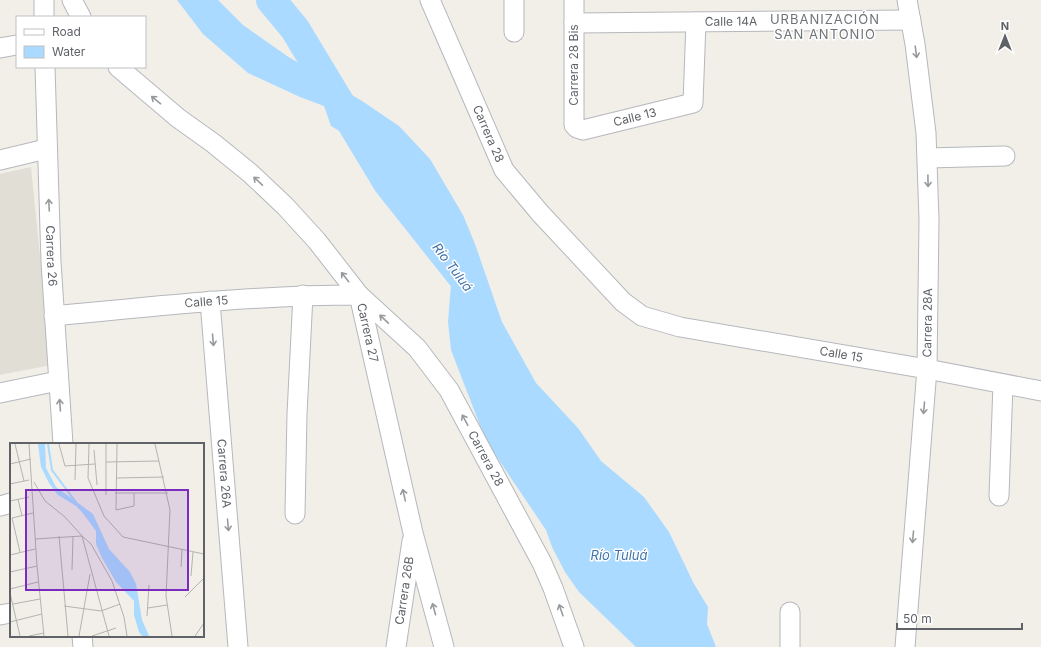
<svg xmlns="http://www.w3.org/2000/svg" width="1041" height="647" font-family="Inter,sans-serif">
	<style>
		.education { fill: #e1ded6 }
		.water { fill: #aadaff }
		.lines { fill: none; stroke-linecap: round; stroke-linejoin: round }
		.river { stroke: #aadaff; stroke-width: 30 }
		.minor-casing { stroke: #b5b8bc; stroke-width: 21 }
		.minor { stroke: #fff; stroke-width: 19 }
		.oneway { stroke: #979a9d }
		.labels { text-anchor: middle; stroke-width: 3; stroke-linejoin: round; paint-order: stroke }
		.street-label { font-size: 12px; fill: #5f6368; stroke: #fff }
		.neighbourhood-label { font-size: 13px; letter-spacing: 1px; fill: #70757a; stroke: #fff }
		.water-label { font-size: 13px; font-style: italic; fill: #4174aa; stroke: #fff }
		.inset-river { fill: none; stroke: #aadaff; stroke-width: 2 }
		.inset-road { fill: none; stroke: #b3b3b1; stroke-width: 1 }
		.view { fill: #7b2cbf; fill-opacity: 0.15; stroke: #7b2cbf; stroke-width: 2 }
		.inset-edge { fill: none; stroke: #5f6368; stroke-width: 2 }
	</style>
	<rect width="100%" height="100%" fill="#f1efe8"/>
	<path class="education" d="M31,167L51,365L0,375V174Z"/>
	<path class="water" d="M177,0H218L243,25L287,56L362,101L399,126L430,159L463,215L475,244L502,322L536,383L578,428L601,461L644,497L669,532L694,584L708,607L707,624L716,647H636L579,592L565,572L552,547L546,530L486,441L451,350L448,322L451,285L449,262L439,243L399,181L354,140L331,126L324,106L300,97L248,73L203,34Z"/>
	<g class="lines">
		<path class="river" d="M271,0L295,29L388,183L469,285"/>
		<g class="minor-casing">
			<g id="minor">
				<path d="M72,0L81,17"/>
				<path id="s1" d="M430,0L504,170L540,213L623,302L642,316L680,327L927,369L1041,391"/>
				<path id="s2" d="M574,0V125L577,128L583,130L693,103L696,22"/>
				<path d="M44,17V0"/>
				<path id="s3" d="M574,23L911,20"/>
				<path d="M514,32V0"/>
				<path d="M0,48L17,45"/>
				<path id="s4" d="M45,67L51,262L63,444"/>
				<path id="s5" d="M118,67L178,118L213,143L250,173L285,206L317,241L359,295L413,533L444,647"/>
				<path d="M928,158L1005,156"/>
				<path d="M0,160L46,149"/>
				<path id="s6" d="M210,301L238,647"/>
				<path id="s7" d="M54,316C156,306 257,295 359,295L417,348L449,390L542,563L553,588L574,647"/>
				<path d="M0,393L58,381"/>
				<path d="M999,496L1003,384"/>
				<path d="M0,506L11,503"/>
				<path d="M295,514L297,414L303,295"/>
				<path d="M0,615L11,613"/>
				<path d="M82,636L83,647"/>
				<path id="s8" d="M396,647L412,541"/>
				<path d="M790,647V612"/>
				<path id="s9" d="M905,647L927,369L929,220L926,133L915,44L907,0"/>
			</g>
		</g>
		<use href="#minor" class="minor"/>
	</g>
	<defs><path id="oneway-shaft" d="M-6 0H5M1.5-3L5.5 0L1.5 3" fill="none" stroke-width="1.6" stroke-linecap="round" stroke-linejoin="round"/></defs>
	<g class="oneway">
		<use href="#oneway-shaft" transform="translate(916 52) rotate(82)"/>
		<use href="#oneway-shaft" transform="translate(156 100) rotate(-141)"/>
		<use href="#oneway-shaft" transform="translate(258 181) rotate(-137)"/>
		<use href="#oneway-shaft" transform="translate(928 181) rotate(89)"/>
		<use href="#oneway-shaft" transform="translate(49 205) rotate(-93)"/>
		<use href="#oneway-shaft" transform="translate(345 277) rotate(-128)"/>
		<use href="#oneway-shaft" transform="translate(384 319) rotate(-137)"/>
		<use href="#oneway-shaft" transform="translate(213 340) rotate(85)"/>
		<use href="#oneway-shaft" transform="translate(60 405) rotate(-94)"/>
		<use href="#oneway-shaft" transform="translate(924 408) rotate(95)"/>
		<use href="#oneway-shaft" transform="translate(465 420) rotate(-118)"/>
		<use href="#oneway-shaft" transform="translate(404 495) rotate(-103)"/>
		<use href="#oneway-shaft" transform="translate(228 525) rotate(85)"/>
		<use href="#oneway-shaft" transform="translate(913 537) rotate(95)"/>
		<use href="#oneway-shaft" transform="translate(434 609) rotate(-105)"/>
		<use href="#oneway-shaft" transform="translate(561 610) rotate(-109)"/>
	</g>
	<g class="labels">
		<g class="street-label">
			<text dy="4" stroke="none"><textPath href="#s3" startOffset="157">Calle 14A</textPath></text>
			<text transform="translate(574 65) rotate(-90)" y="4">Carrera 28 Bis</text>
			<text dy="4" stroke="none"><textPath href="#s2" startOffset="189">Calle 13</textPath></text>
			<text dy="4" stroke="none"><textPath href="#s1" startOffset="146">Carrera 28</textPath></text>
			<text dy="4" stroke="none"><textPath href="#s4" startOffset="189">Carrera 26</textPath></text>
			<text dy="4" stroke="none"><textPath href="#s7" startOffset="153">Calle 15</textPath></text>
			<text dy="4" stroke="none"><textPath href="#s9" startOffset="325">Carrera 28A</textPath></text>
			<text dy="4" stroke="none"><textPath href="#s5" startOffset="372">Carrera 27</textPath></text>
			<text dy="4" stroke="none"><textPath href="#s1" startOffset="590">Calle 15</textPath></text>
			<text dy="4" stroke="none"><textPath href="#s7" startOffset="515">Carrera 28</textPath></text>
			<text dy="4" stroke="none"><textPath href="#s6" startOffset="173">Carrera 26A</textPath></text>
			<text dy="4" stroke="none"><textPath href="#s8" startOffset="57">Carrera 26B</textPath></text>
		</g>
		<g class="neighbourhood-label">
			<text x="825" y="24">URBANIZACIÓN<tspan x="825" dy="15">SAN ANTONIO</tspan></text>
		</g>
		<g class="water-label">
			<text transform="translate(453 267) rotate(53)" y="5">Río Tuluá</text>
			<text x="619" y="560">Río Tuluá</text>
		</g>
	</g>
	<g transform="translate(10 443)">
		<rect width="194" height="194" fill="#f1efe8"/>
		<path d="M28,1H35L36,25L46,44L83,71L99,106L120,129L126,141L132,177L139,193H132L129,189L124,172V158L106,139L92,115L86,101V88L78,75L66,63L48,52L39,40L31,24Z" fill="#aadaff"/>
		<path class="inset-river" d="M38,1L42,27L88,89"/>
		<path class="inset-road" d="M5,1L14,38M19,1L27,123L34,193M49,1L55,23L85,21M79,1L78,35L94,73L113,94L194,111M107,1L106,67L124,63V50M145,1L160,67L156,153L162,193M84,7L87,42M96,19L149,18M0,21L21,16M106,35L154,34M65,37L66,1M24,39L35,58L55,74L72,93L99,193M0,41L19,37M105,50H158M96,52V1M8,56L12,73M0,58L19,54M2,75L10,109M2,75L23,70M49,93L58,193M25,96L72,93L81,101L102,138L114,174L117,193M0,112L25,106M171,124L172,106M62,127L63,93M0,129L27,123M181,133L183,109M0,146L28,139M0,150L10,193M175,154L194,135M3,161L30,156M54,163L91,168L110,161M138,165L157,162M137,173L139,142M0,179L32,171M19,193L34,190M69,193L80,131M82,193L106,185M185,193L194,180"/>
		<path class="view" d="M16,47H178V147H16Z"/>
		<rect width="194" height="194" class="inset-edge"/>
	</g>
	<rect x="16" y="16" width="130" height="52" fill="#ffffff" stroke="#bfc1c3"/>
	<rect x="24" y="29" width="20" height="6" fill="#ffffff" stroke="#bfc1c3"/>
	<text x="52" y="36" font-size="12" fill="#5f6368">Road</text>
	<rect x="24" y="46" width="20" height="12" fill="#aadaff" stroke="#bfc1c3"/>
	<text x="52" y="56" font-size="12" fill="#5f6368">Water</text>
	<g transform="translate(1005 36)" stroke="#ffffff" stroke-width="3" paint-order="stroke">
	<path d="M0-3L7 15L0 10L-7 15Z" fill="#5f6368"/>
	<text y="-6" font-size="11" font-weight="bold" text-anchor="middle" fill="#5f6368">N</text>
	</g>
	<path d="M897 623v6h125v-6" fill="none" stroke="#5f6368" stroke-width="2"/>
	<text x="903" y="623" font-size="12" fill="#5f6368" stroke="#ffffff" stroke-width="3" paint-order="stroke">50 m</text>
</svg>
